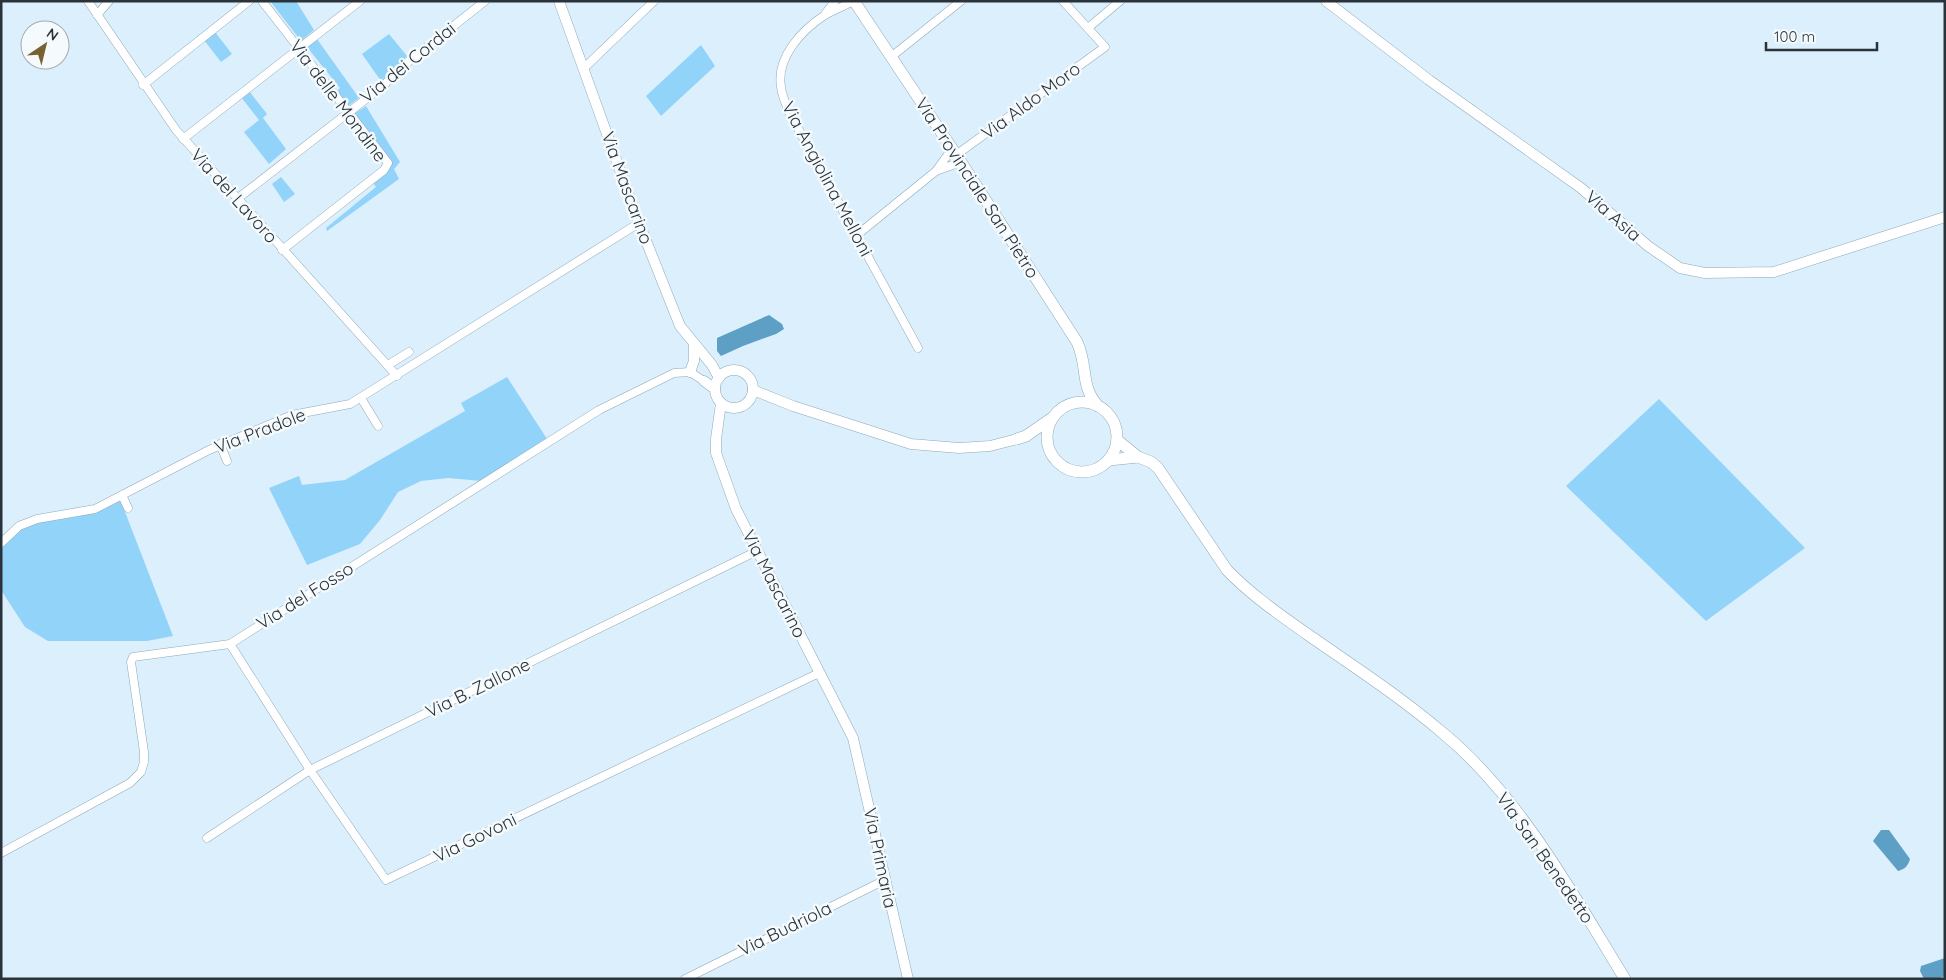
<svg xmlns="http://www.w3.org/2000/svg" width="1946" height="980" font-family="Quicksand,sans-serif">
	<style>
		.green { fill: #92d3fa }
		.water { fill: #5d9fc5 }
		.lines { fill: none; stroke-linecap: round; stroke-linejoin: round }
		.minor-casing { stroke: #91a8b7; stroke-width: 9 }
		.tertiary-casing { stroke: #91a8b7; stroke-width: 11 }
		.secondary-casing { stroke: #91a8b7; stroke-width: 12 }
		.minor { stroke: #fff; stroke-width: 8 }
		.tertiary { stroke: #fff; stroke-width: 10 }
		.secondary { stroke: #fff; stroke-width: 11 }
		.labels { text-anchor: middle; stroke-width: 5; stroke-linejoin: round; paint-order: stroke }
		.street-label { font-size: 18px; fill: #2a333a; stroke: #f5fafd }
	</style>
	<rect width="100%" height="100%" fill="#dbeffc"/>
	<g class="green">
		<path d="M270,1H296L314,30L301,41Z"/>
		<path d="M215,32L232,54L221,62L204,40Z"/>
		<path d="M389,34L407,56L381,81L362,54Z"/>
		<path d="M317,39L359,98L348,106L336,92L340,88L307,47Z"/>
		<path d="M701,45L715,66L661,116L646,96Z"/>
		<path d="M249,91L267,114L263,118L286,149L269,164L244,132L259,120L241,97Z"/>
		<path d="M366,106L400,162L394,169L399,179L327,231L326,228L376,187L373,183C382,176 392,170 388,157L354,114Z"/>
		<path d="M281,177L295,194L284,202L272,184Z"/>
		<path d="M507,377L547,439L482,481L448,478L421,481L398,492L380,520L360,544L307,565L269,488L299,476L302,485L345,480L465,411L461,403Z"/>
		<path d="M1659,399L1805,548L1706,621L1566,486Z"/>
		<path d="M120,499L173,636L147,641H48L25,627L1,590V547L20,530L39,522Z"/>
	</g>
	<g class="water">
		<path d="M769,315L782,324L784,329L776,334L743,346L721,356L717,351V338Z"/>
		<path d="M1881,830H1889L1910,859C1908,866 1905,869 1898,871L1873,841Z"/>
		<path d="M1945,958V976L1938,979H1924L1920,971L1921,966Z"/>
	</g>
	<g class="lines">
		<g class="minor-casing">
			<g id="minor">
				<path d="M88,1L176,130L397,376"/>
				<path d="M262,1L388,163L384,170L282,250"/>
				<path d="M853,1C844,6 834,10 825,15C802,30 776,57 781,87C782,96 786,104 789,112L918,348"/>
				<path d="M826,13L835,1"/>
				<path d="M97,15L109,1"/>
				<path d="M1088,28L1120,1"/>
				<path d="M891,57L961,1"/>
				<path d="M583,69L654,1"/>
				<path d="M143,85L249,1"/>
				<path d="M183,139L360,1"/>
				<path d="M952,149L936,171L961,162"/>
				<path d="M956,155L1105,47L1063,1"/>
				<path d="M237,199L384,85L403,66L485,1"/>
				<path d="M857,235L936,171"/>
				<path d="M388,365L409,352"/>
				<path d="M361,398L378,426"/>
				<path d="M220,444L227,461"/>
				<path d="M122,495L128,508"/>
				<path d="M1,543L19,526L37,519L95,509L209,450L292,415L350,404L639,223"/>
				<path d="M230,644L310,770L386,880L819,673"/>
				<path d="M207,838L310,770L757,551"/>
				<path d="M1,853L130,783L141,772L144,762V752L131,662L133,657L230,644L599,410L674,373L690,372L704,381"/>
				<path d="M685,979L885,880"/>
			</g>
		</g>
		<g class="tertiary-casing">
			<g id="tertiary">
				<path d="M559,1L639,223L680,326L712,365L719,378"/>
				<path d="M1326,1L1429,80L1581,188L1648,246L1680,268L1705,273L1774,272L1945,217"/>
				<circle cx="734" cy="389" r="19"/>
				<path d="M690,372L694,361V344"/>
				<path d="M704,381L715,389"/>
				<path d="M753,390L793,406L911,444L959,448L990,446L1017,439"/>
				<path d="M721,403L716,439V453L736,509L853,738L908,979"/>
			</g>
		</g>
		<g class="secondary-casing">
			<g id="secondary">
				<path d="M854,1L961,162L1077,342C1089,368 1079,384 1098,406"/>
				<circle cx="1082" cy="437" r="35"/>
				<path d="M1017,439L1026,436L1052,418"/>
				<path d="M1117,440L1138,457L1151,462L1158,468L1227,570C1251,595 1279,614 1307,634C1353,666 1401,697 1444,734C1520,797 1574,896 1625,979"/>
				<path d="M1109,460L1138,457"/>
			</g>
		</g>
		<use href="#minor" class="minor"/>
		<use href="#tertiary" class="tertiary"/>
		<use href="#secondary" class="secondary"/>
	</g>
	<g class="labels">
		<g class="street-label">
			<text transform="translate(408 63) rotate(-39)" y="6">Via dei Cordai</text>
			<text transform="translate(338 101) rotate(53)" y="6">Via delle Mondine</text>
			<text transform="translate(1031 101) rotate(-36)" y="6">Via Aldo Moro</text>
			<text transform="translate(827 179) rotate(62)" y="6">Via Angiolina Melloni</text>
			<text transform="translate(627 188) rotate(70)" y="6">Via Mascarino</text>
			<text transform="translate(977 188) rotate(57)" y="6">Via Provinciale San Pietro</text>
			<text transform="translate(234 196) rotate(48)" y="6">Via del Lavoro</text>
			<text transform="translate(1613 216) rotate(41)" y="6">Via Asia</text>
			<text transform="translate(260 431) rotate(-21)" y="6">Via Pradole</text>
			<text transform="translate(774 584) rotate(63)" y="6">Via Mascarino</text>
			<text transform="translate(305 596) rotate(-32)" y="6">Via del Fosso</text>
			<text transform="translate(478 688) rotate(-26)" y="6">Via B. Zallone</text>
			<text transform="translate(475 838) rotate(-26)" y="6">Via Govoni</text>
			<text transform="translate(880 858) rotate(78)" y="6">Via Primaria</text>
			<text transform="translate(1545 858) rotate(55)" y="6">VIa San Benedetto</text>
			<text transform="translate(785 929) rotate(-26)" y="6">Via Budriola</text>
		</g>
	</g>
	<rect width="1946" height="980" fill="none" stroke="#2a333a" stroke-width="5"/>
	<g transform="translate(45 45) rotate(35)"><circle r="24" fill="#f5fafd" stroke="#a4aaaf"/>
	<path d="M0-4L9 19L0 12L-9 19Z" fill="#786231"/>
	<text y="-8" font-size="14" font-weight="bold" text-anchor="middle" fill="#2a333a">N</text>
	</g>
	<path d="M1766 42v8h111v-8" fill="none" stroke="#2a333a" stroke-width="2.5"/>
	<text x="1774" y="42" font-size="15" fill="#2a333a" stroke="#f5fafd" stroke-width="4" paint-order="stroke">100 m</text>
</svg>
